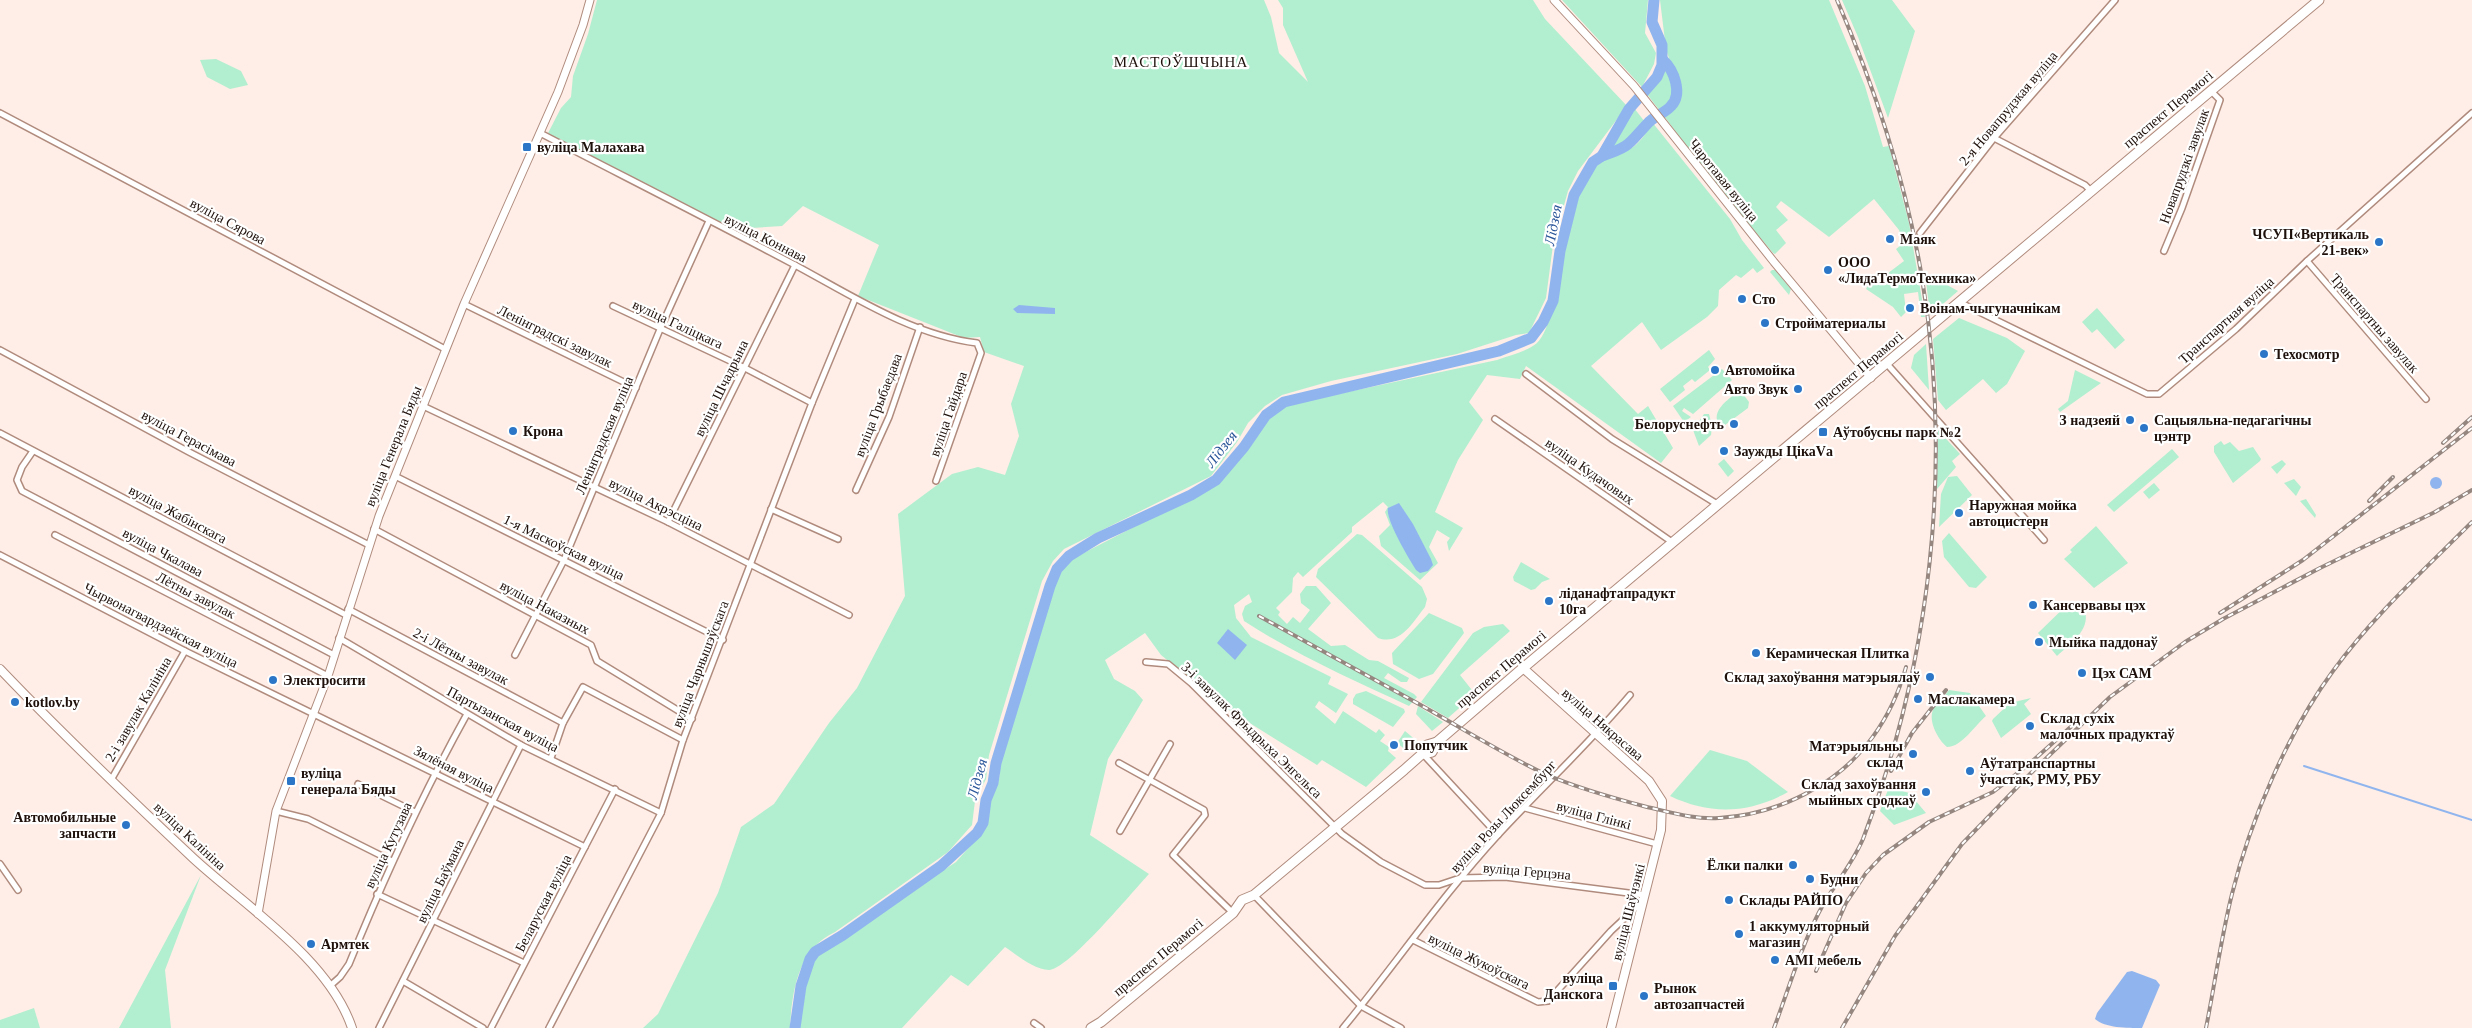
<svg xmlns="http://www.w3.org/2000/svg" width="2472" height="1028" font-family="'Times New Roman',serif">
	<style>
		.green { fill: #b2efd0 }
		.water { fill: #90b5ee }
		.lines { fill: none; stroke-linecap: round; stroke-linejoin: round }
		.stream { stroke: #90b5ee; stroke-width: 2 }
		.river { stroke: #90b5ee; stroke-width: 11 }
		.minor-casing { stroke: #b08b7d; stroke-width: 8 }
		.tertiary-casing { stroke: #b08b7d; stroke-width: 9 }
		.secondary-casing { stroke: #b08b7d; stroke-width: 10 }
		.primary-casing { stroke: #b08b7d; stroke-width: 11 }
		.minor { stroke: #fff; stroke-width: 5 }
		.tertiary { stroke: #fff; stroke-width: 7 }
		.secondary { stroke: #fff; stroke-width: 8 }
		.primary { stroke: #fff; stroke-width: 9 }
		.rail-casing { stroke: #958680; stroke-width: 4 }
		.rail { stroke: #fff; stroke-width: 2; stroke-dasharray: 5.5; stroke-linecap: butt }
		.poi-dot { fill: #2c76c7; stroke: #fff; stroke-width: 2 }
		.labels { text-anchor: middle; stroke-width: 4.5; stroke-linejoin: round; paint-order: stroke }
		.street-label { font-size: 14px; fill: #1e100b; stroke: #fff }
		.poi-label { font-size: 14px; font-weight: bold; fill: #1e100b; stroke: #fff; text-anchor: start }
		.neighbourhood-label { font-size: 15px; letter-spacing: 1px; fill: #1e100b; stroke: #fff }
		.water-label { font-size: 15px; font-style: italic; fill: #295599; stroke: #fff }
	</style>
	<rect width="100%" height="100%" fill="#feeee7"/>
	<g class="green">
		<path d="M597,0H1264L1271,17L1279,53L1308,82L1283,25V8L1278,0H1533L1545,19L1627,106L1578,171L1568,191L1553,245L1546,298L1529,333L1516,335L1457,354L1331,381L1282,395L1265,406L1248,423L1237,442L1211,476L1064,549L1053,561L1042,581L989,755L986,779L975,801L972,825L948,852L835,932C798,949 792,991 790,1028H643L658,1014L718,893L741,827L774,804L829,723L857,688L905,596L898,514L952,474L978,467L1005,475L1019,436L1011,404L1024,366L984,352L980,337L964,338L858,296L879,245L803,206L782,226L735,229L546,137L561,108L571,97L573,76L588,34Z"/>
		<path d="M1562,0H1648L1645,33L1656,53L1654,64L1642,87Z"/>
		<path d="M1660,0H1829L1865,86L1883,147L1889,146L1909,223L1925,317H1921L1918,292L1904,294L1906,312L1901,317L1893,307L1866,289L1871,280L1875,283L1904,261L1896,249L1904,243L1899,230L1874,199L1829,237L1781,201L1776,207L1788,220L1776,230L1786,243L1775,254L1773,253L1715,184L1664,116L1671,112L1681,96L1666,49Z"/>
		<path d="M1842,0H1892L1915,31L1888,118L1858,37Z"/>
		<path d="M216,59L241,71L248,85L230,89L207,77L200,60Z"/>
		<path d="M1664,63L1668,68L1675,98L1660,111L1646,93L1658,77Z"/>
		<path d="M1634,108L1645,122C1634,133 1623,148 1607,148Z"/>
		<path d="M1652,122L1730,219L1742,240L1764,268L1757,273L1753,268L1741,278L1736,275L1719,290L1718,306L1707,317L1661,350L1642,322L1591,366L1638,414L1648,406L1673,448L1661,463L1526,366L1520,379L1487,375L1469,402L1483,420L1458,460L1435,512L1463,528L1449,551L1447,542L1450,538L1437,530L1429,547L1438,563L1420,580L1381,546L1379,536L1390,525L1385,512L1388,507L1383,502L1352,527V532L1303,577L1298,572L1293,578L1292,592L1276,608L1280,612L1278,615L1287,624L1293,617L1300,623L1310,610L1301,603L1300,594L1306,586H1316L1331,603L1308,629L1331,646L1345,645L1369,660L1378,661L1409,678L1407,682H1401L1388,673L1384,678L1414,694L1417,697L1409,706C1353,680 1296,655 1244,621L1242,614L1245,606L1252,602L1249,594L1234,605L1236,618L1251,637L1331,677L1328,684L1348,694L1336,713L1319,701L1315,707L1335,724L1343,711L1376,733L1379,729L1385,735L1380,741L1389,747L1388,751L1396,758L1366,787L1322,760L1317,765L1229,710L1161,655L1145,633L1105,660L1114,679L1135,691L1143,700L1108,759L1090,835L1149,874C1133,891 1068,970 1049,970C1034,970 1017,955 1005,947L968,986L951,975L902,1028H799C801,1002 804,977 817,954L956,862L986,828L989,804L999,780L1001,758L1054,584L1061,569L1072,559L1219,483L1250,445L1258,430L1272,415L1287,405L1497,360C1510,355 1526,352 1537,343C1554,327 1563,256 1566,231C1577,208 1578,184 1595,164C1605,153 1621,154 1633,147C1641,142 1648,130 1652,122Z"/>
		<path d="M1772,270H1775L1791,289L1789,295L1770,272Z"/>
		<path d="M1925,273L1958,291L1930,315Z"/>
		<path d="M2097,308L2125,340L2115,349L2097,329L2092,333L2082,322Z"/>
		<path d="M1959,318L2007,338L2025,351L2007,384L1996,393L1983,379L1946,410L1938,400L1933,339Z"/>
		<path d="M1926,344L1929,390L1911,368L1914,355Z"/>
		<path d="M1709,350L1715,359L1708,367L1710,370L1695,382L1692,379L1683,386L1685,390L1670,402L1660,389Z"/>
		<path d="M1722,369L1732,380L1693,414L1684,408L1682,411L1691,417L1684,422L1673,406Z"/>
		<path d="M2075,370L2101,383L2060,412L2058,409L2068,401Z"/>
		<path d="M1736,393L1743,394L1749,402L1748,408L1721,428C1709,413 1725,402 1736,393Z"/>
		<path d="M1704,414H1709L1712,426L1711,435L1699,446L1693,430Z"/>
		<path d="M1938,430L1960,454L1952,461L1956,467L1937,489Z"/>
		<path d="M2221,441L2224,445L2230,442L2239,451L2253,447L2261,459L2260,461L2233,483L2214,452V446Z"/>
		<path d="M2172,449L2179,457L2114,512L2107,505Z"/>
		<path d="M1724,459L1734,471L1728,477L1718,464Z"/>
		<path d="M2282,460L2286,464L2277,474L2271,467Z"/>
		<path d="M1957,476L1972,495L1939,527L1941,494L1948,477Z"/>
		<path d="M2294,479L2301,487L2296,496L2284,483Z"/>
		<path d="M2154,483L2160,490L2149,499L2143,492Z"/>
		<path d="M2306,499L2316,515L2315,518L2300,501Z"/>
		<path d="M2096,526L2128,563L2094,588L2064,559L2072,552L2070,550Z"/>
		<path d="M1949,533L1987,577L1976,588L1969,587L1944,557L1942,541Z"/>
		<path d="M1357,534L1362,535L1422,587L1427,599L1425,607C1413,622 1400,646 1378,638L1316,577L1318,569Z"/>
		<path d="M1521,562L1550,579L1542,582L1535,589L1531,590L1514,581L1513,577Z"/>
		<path d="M2070,602L2083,606C2094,628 2071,643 2057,656L2038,633Z"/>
		<path d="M1429,613L1462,628L1464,633L1433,674L1419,679L1393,664L1392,653Z"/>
		<path d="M1503,624L1510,631L1460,675L1475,694L1448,718L1421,702L1473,633L1484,627Z"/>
		<path d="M1949,690L1970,693L1986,716C1975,725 1962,747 1947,747C1938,740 1928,721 1933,710C1936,703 1945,696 1949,690Z"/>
		<path d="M1366,691L1404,709L1405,712L1393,727L1353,704V699L1356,694Z"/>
		<path d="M2031,698L2024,704L2031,714L2001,738L1992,721L1993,719L2010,703Z"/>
		<path d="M1418,706L1443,722L1432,731L1416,714Z"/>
		<path d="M1405,731L1418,742L1407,751L1397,743Z"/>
		<path d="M1710,750L1747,761L1788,792C1748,814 1710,815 1670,796Z"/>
		<path d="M1889,787L1909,793L1926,813L1894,825L1880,811Z"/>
		<path d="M201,875L165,970L171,1028H119Z"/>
		<path d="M34,1008L40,1028H0V1020Z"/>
	</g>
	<g class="water">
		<path d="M1019,305L1055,308V314L1017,313L1013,309Z"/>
		<circle cx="2436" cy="483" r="6"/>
		<path d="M1399,503L1413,524L1431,559L1433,565L1428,571L1420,573L1416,570C1409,559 1385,519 1388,508Z"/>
		<path d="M1228,629L1247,645L1235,660L1217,643Z"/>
		<path d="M2132,971L2156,980L2160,985L2142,1028C2127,1028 2105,1028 2095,1019L2097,1013L2127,972Z"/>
	</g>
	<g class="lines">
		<path class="stream" d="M2304,766L2472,820"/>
		<g class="river">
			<path d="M1602,156C1632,146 1628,144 1649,122C1655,116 1665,113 1671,106C1683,94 1674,70 1663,60"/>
			<path d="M795,1028L801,986L810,959L815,952L843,935L941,866L977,833L983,823L986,800L993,783L996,763L1050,586L1057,569L1069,556L1098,538L1191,495L1216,480L1244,447L1266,415L1284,402L1499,351L1531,338L1543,322L1553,301L1560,251L1574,195L1593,162L1602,156L1629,109L1657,77L1662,65V45L1652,22L1654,0"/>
		</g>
		<g class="minor-casing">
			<g id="minor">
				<path d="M0,113L445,349"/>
				<path d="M540,133C625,177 710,220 793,264C851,295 911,335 977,343L981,353L936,481"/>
				<path d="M1994,138L2085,185L2091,191"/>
				<path d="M1920,233L1994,138L2115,0"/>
				<path d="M2164,251L2182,208L2220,100L2211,91"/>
				<path d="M2307,261L2426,399"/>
				<path d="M1959,302L2147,394H2159L2236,329L2307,261L2472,113"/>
				<path d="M464,304L636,388"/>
				<path d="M613,306L743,367L812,403"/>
				<path d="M0,350L189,452L369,545"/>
				<path d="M1887,364L2044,540"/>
				<path d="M1526,374L1612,439L1717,504"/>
				<path d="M423,406L668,522L849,615"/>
				<path d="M1495,419L1672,542"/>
				<path d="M0,433L346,615"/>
				<path d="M33,451L22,467L17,480L22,491L334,655"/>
				<path d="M395,476L723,640"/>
				<path d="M856,490L889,417L920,327"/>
				<path d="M771,509L838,539"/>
				<path d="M668,522L795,265"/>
				<path d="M374,529L591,645L597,661L692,719"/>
				<path d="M55,535L328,676"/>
				<path d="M0,555L185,651L585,847"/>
				<path d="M348,609L563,723"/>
				<path d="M339,638L521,745L661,813"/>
				<path d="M515,655L564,560L661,327L709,221"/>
				<path d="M1146,662L1168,664L1191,683L1342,834L1381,862L1425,885H1439L1460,878L1505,877L1644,895"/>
				<path d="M1423,754L1498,835"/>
				<path d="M551,758L563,723L583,687L683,740"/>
				<path d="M1119,763L1204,810L1205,815L1173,855L1233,913"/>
				<path d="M111,780L185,651"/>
				<path d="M358,784L415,812"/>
				<path d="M1525,808L1657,844"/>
				<path d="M276,811L308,819L392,861"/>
				<path d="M1120,831L1170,744"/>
				<path d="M0,864L18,890"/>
				<path d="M377,894L524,963"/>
				<path d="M1254,895L1361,1006L1401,1028"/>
				<path d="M1413,940L1538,1002L1548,1001L1611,931L1642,902"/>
				<path d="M403,981L483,1028"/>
				<path d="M331,985L340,977L349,964C384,878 422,795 467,714"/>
				<path d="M1034,1023L1041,1028"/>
				<path d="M379,1028L521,745"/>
				<path d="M491,1028L615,789"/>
				<path d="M549,1028L661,813L683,740L812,403L855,299"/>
				<path d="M1343,1028C1395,965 1442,896 1497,836C1541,788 1588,745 1630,695"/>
			</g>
		</g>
		<g class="tertiary-casing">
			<g id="tertiary">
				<path d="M1554,0L1634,86L1774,262L1871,378"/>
				<path d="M258,914L276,811L328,676L379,516L464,304L558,92L583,25L590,0"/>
			</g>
		</g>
		<g class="secondary-casing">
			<g id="secondary">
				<path d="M1523,668L1649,781L1662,801L1661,830L1611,1028"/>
				<path d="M0,669C62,734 127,796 193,858C245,906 329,959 352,1028"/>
			</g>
		</g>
		<g class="primary-casing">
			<g id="primary">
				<path d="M1422,754L1432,752L1437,742L1523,668L2319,0"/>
				<path d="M1091,1028L1101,1022L1233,913L1242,900L1254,895L1404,770L1422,754L1427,745L1437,742"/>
			</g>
		</g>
		<use href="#minor" class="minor"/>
		<use href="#tertiary" class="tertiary"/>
		<use href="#secondary" class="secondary"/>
		<use href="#primary" class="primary"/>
		<g class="rail-casing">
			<g id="rail">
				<path d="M2443,443L2472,417"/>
				<path d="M2369,501L2393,477"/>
				<path d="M2220,613L2303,560L2472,428"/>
				<path d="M1259,616C1312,645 1364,674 1417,703C1460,727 1501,753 1545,774C1577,788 1613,798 1647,807C1669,812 1696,820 1719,818C1752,816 1785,806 1814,789C1861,763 1892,718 1906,667"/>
				<path d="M1891,771L1912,733L1946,690"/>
				<path d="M1816,971L1846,903L1866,873L1883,855L1929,822L1993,792L2028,765L2074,724"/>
				<path d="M1774,1028C1789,988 1803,940 1824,903C1837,882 1853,862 1863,839C1931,662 1953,465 1922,278C1906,182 1875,88 1837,0"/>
				<path d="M1842,1028L1895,936L1962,844L2033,771L2110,697L2185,642L2223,619L2320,568L2435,512L2472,490"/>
				<path d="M2206,1028C2215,983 2221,938 2232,894C2250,821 2288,732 2333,671C2373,616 2424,570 2472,522"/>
			</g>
		</g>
		<use href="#rail" class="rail"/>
	</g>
	<g class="poi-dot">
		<rect x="522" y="142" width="10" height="10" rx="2.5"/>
		<circle cx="1890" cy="239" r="5"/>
		<circle cx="2379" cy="242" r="5"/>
		<circle cx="1828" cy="270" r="5"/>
		<circle cx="1742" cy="299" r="5"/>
		<circle cx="1910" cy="308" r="5"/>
		<circle cx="1765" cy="323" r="5"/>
		<circle cx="2264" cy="354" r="5"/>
		<circle cx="1715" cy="370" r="5"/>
		<circle cx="1798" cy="389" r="5"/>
		<circle cx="2130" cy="420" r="5"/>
		<circle cx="1734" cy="424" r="5"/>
		<circle cx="2144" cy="428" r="5"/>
		<circle cx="513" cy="431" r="5"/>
		<rect x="1818" y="427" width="10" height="10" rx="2.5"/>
		<circle cx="1724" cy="451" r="5"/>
		<circle cx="1959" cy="513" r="5"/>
		<circle cx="1549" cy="601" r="5"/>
		<circle cx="2033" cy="605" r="5"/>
		<circle cx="2039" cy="642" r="5"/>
		<circle cx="1756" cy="653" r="5"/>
		<circle cx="2082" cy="673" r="5"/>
		<circle cx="1930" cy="677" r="5"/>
		<circle cx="273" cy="680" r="5"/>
		<circle cx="1918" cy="699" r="5"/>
		<circle cx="15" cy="702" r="5"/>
		<circle cx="2030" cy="726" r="5"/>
		<circle cx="1394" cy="745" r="5"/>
		<circle cx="1913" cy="754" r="5"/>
		<circle cx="1970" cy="771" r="5"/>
		<rect x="286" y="776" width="10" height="10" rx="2.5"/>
		<circle cx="1926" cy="792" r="5"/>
		<circle cx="126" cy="825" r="5"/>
		<circle cx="1793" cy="865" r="5"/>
		<circle cx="1810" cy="879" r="5"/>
		<circle cx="1729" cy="900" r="5"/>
		<circle cx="1739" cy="934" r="5"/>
		<circle cx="311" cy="944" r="5"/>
		<circle cx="1775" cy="960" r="5"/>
		<rect x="1608" y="981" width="10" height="10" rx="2.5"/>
		<circle cx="1644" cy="996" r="5"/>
	</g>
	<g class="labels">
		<g class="street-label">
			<text transform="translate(2008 108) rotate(-50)" y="5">2-я Новапрудзкая вуліца</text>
			<text transform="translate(2168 109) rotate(-40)" y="5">праспект Перамогі</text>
			<text transform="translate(2184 166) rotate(-70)" y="5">Новапрудзкі завулак</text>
			<text transform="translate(1724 180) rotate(51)" y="5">Чаротавая вуліца</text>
			<text transform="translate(228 221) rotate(28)" y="5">вуліца Сярова</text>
			<text transform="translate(766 238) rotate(27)" y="5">вуліца Коннава</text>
			<text transform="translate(2226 320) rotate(-42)" y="5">Транспартная вуліца</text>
			<text transform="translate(2375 323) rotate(49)" y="5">Транспартны завулак</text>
			<text transform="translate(678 324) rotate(25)" y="5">вуліца Галіцкага</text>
			<text transform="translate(555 336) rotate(26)" y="5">Ленінградскі завулак</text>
			<text transform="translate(1858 370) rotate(-40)" y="5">праспект Перамогі</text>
			<text transform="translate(721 388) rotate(-64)" y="5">вуліца Шчадрына</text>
			<text transform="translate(878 405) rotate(-69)" y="5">вуліца Грыбаедава</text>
			<text transform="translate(948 414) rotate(-71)" y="5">вуліца Гайдара</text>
			<text transform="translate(604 435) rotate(-67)" y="5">Ленінградская вуліца</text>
			<text transform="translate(189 438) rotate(28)" y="5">вуліца Герасімава</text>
			<text transform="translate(393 446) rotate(-68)" y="5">вуліца Генерала Бяды</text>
			<text transform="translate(1590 471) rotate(35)" y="5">вуліца Кудачовых</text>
			<text transform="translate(656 504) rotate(26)" y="5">вуліца Акрэсціна</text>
			<text transform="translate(178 514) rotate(28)" y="5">вуліца Жабінскага</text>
			<text transform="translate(564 547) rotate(26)" y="5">1-я Маскоўская вуліца</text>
			<text transform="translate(163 552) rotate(28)" y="5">вуліца Чкалава</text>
			<text transform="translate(196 595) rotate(27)" y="5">Лётны завулак</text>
			<text transform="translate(545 607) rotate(28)" y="5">вуліца Наказных</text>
			<text transform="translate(161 625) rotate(27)" y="5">Чырвонагвардзейская вуліца</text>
			<text transform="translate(461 656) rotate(28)" y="5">2-і Лётны завулак</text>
			<text transform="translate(700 664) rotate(-69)" y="5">вуліца Чарнышэўскага</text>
			<text transform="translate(1501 669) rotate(-40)" y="5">праспект Перамогі</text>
			<text transform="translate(138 709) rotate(-60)" y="5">2-і завулак Калініна</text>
			<text transform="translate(503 719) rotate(28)" y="5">Партызанская вуліца</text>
			<text transform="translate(1603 724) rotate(41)" y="5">вуліца Някрасава</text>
			<text transform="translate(1252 730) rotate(44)" y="5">3-і завулак Фрыдрыха Энгельса</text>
			<text transform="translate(454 769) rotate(27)" y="5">Зялёная вуліца</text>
			<text transform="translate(1594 815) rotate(15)" y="5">вуліца Глінкі</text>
			<text transform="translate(1503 816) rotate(-47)" y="5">вуліца Розы Люксембург</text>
			<text transform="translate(190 836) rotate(43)" y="5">вуліца Калініна</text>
			<text transform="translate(388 845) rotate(-65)" y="5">вуліца Кутузава</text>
			<text transform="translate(1527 871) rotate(5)" y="5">вуліца Герцэна</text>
			<text transform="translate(440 881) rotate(-64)" y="5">вуліца Баўмана</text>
			<text transform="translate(543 903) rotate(-63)" y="5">Беларуская вуліца</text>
			<text transform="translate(1628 912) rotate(-76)" y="5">вуліца Шаўчэнкі</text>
			<text transform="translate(1158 957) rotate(-40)" y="5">праспект Перамогі</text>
			<text transform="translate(1479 961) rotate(26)" y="5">вуліца Жукоўскага</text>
		</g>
		<g class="poi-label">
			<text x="537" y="152">вуліца Малахава</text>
			<text x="2369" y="239" text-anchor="end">ЧСУП«Вертикаль<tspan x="2369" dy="16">21-век»</tspan></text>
			<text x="1900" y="244">Маяк</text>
			<text x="1838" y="267">ООО<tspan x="1838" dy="16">«ЛидаТермоТехника»</tspan></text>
			<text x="1752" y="304">Сто</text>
			<text x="1920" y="313">Воінам-чыгуначнікам</text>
			<text x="1775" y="328">Стройматериалы</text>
			<text x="2274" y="359">Техосмотр</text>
			<text x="1725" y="375">Автомойка</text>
			<text x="1788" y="394" text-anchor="end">Авто Звук</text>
			<text x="2120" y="425" text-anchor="end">З надзеяй</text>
			<text x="2154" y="425">Сацыяльна-педагагічны<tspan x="2154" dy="16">цэнтр</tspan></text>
			<text x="1724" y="429" text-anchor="end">Белоруснефть</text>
			<text x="523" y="436">Крона</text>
			<text x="1833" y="437">Аўтобусны парк №2</text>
			<text x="1734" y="456">Заужды ЦікаVа</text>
			<text x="1969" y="510">Наружная мойка<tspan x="1969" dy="16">автоцистерн</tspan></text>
			<text x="1559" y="598">ліданафтапрадукт<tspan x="1559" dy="16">10га</tspan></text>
			<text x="2043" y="610">Кансервавы цэх</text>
			<text x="2049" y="647">Мыйка паддонаў</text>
			<text x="1766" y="658">Керамическая Плитка</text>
			<text x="2092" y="678">Цэх САМ</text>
			<text x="1920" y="682" text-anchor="end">Склад захоўвання матэрыялаў</text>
			<text x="283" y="685">Электросити</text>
			<text x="1928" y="704">Маслакамера</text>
			<text x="25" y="707">kotlov.by</text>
			<text x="2040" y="723">Склад сухіх<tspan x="2040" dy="16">малочных прадуктаў</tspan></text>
			<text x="1404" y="750">Попутчик</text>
			<text x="1903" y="751" text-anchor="end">Матэрыяльны<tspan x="1903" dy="16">склад</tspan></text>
			<text x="1980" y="768">Аўтатранспартны<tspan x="1980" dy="16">ўчастак, РМУ, РБУ</tspan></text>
			<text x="301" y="778">вуліца<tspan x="301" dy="16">генерала Бяды</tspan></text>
			<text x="1916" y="789" text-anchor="end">Склад захоўвання<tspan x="1916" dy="16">мыйных сродкаў</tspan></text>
			<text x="116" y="822" text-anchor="end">Автомобильные<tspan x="116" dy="16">запчасти</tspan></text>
			<text x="1783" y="870" text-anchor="end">Ёлки палки</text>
			<text x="1820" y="884">Будни</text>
			<text x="1739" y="905">Склады РАЙПО</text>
			<text x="1749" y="931">1 аккумуляторный<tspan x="1749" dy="16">магазин</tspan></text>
			<text x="321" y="949">Армтек</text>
			<text x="1785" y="965">AMI мебель</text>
			<text x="1603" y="983" text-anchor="end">вуліца<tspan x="1603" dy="16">Данскога</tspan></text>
			<text x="1654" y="993">Рынок<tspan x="1654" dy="16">автозапчастей</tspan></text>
		</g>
		<g class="neighbourhood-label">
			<text x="1181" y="67">МАСТОЎШЧЫНА</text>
		</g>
		<g class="water-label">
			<text transform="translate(1553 225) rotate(-79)" y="5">Лідзея</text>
			<text transform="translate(1221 449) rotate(-52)" y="5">Лідзея</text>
			<text transform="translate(977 779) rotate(-75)" y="5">Лідзея</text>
		</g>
	</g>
</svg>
